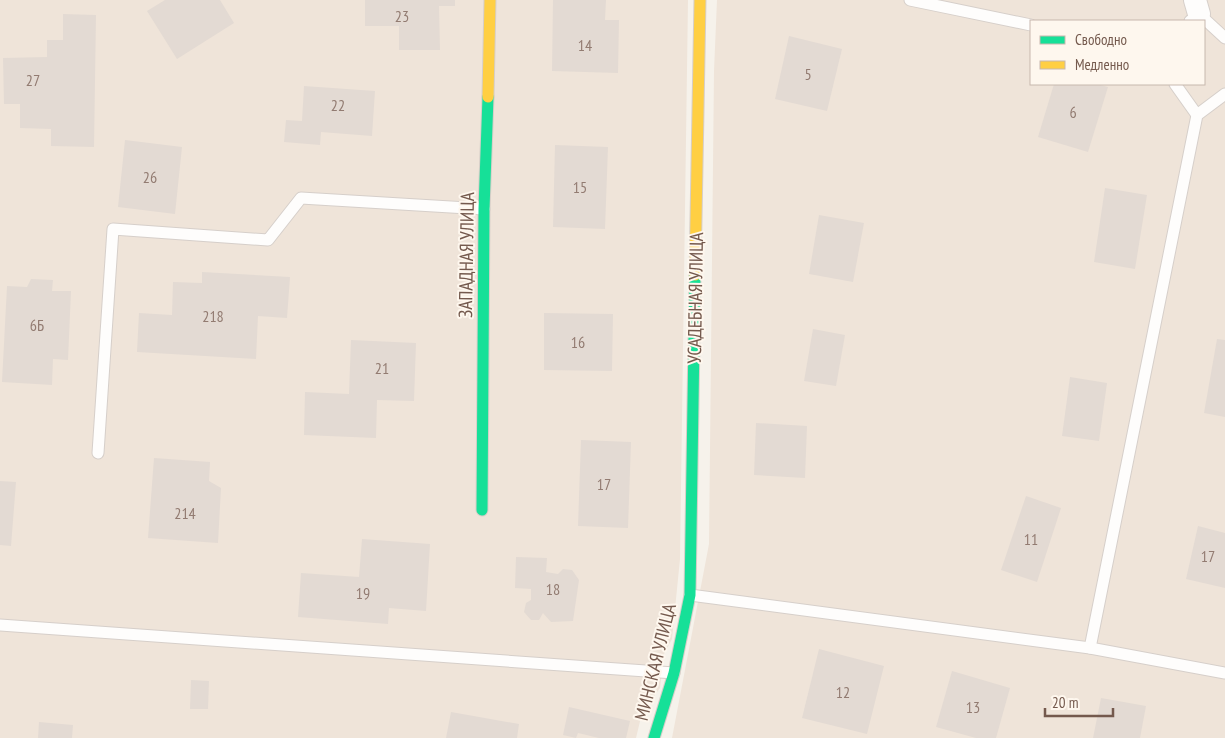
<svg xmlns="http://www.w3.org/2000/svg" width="1225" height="738" font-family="'PT Sans Narrow',sans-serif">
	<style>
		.residential { fill: #efe4d9; fill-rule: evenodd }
		.building { fill: #e3dad3 }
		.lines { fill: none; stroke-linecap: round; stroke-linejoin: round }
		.lane-casing { stroke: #d6cfca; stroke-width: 13 }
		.street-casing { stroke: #d6cfca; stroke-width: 24 }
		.fast-casing { stroke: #d6cec8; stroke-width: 13 }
		.slow-casing { stroke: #d6cec8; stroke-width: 13 }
		.lane { stroke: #fefdfc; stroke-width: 11 }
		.street { stroke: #fefdfc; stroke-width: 22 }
		.fast { stroke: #16e098; stroke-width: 11 }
		.slow { stroke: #ffcf43; stroke-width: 11 }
		.labels { text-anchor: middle; stroke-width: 4; stroke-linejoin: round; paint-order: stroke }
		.number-label { font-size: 16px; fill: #927b71 }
		.street-label { font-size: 19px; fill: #74594d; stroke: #fef7ee }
	</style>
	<rect width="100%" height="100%" fill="#f6f2eb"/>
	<g class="residential">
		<path d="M0,0H688L680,559L672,639L664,654L660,688L642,713L636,738H0Z"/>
		<path d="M717,0H1225V738H672L709,544L714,71ZM1031,21H1204V84H1031Z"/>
	</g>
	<g class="building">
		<path d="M165,0H220L234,23L177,59L147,11Z"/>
		<path d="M365,0H455V6H439L440,50H399V26H365Z"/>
		<path d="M553,0H606L605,20H619L618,73L552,71Z"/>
		<path d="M63,14L96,15L94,147L51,146V129L20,128V104H4L3,58L47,57V40H63Z"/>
		<path d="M789,36L842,49L827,111L775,99Z"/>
		<path d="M1054,84H1097L1108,87L1088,152L1038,137Z"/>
		<path d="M304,86L375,91L372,136L321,132L320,145L284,142L286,120L302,121Z"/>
		<path d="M125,140L182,147L175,214L118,207Z"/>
		<path d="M555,145L608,147L605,229L553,227Z"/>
		<path d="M1105,188L1147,195L1135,269L1094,262Z"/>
		<path d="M819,215L864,223L853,282L809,274Z"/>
		<path d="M202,272L290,277L287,318L258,316L256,359L137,352L139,313L172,315L173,282L202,283Z"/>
		<path d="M31,279L53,280L52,291H71L68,360L53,359L52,385L2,382L7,286L27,287Z"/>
		<path d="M544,313L613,314L612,371L544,370Z"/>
		<path d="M813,329L845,335L836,386L804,381Z"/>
		<path d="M1217,339L1225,340V417L1204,413Z"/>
		<path d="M351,340L416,343L414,401L377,400L376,438L304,435L305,392L349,394Z"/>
		<path d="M1070,377L1107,383L1099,441L1062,436Z"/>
		<path d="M756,423L807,426L805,478L754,475Z"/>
		<path d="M581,440L631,442L628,528L578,526Z"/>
		<path d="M154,458L210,462L209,481L221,488L218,543L148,538Z"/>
		<path d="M0,481L16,482L11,546L0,545Z"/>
		<path d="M1026,496L1061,508L1037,582L1001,570Z"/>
		<path d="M1198,526L1225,533V588L1186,579Z"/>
		<path d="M362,539L430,544L426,611L389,608L388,624L298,617L301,573L359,577Z"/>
		<path d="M516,557L547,558L546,572L558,574L563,569L572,570L579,580L573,621L551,622L543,613L539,620H531L524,612L526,603L531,600V589L515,588Z"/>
		<path d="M819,649L884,666L867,734L802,718Z"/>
		<path d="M952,671L1010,688L996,738H976L936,727Z"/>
		<path d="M191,680L209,681L208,709H190Z"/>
		<path d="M1101,698L1146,706L1140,738H1093Z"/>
		<path d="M569,707L630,721L626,738H599L578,733L576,738L563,735Z"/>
		<path d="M451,712L519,724L517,738H446Z"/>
		<path d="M39,722L73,725L72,738H38Z"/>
	</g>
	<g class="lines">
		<g class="lane-casing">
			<g id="lane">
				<path d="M910,0L1031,25"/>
				<path d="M1190,21L1199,14L1225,38"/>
				<path d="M1175,84L1197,115"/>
				<path d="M98,453L113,229L268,240L301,198L484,209"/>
				<path d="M690,595L1090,648L1225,673"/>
				<path d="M0,625L674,673"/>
				<path d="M1090,648L1197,115L1225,94"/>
			</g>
		</g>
		<g class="street-casing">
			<path id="street" d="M1195,0L1199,14"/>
		</g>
		<g class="fast-casing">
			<g id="fast">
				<path d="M482,510L484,209L488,97"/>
				<path d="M654,738L674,673L690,595L695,275"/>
			</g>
		</g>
		<g class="slow-casing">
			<g id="slow">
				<path d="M488,97L490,0"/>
				<path d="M695,275L700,0"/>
			</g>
		</g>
		<use href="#lane" class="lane"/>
		<use href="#street" class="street"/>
		<use href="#fast" class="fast"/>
		<use href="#slow" class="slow"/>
	</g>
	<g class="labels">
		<g class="number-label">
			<text x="402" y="22">23</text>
			<text x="585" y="51">14</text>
			<text x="808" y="80">5</text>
			<text x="33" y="86">27</text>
			<text x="338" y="111">22</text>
			<text x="1073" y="118">6</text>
			<text x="150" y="183">26</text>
			<text x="580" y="193">15</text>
			<text x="213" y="322">218</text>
			<text x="37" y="331">6Б</text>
			<text x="578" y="348">16</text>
			<text x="382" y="374">21</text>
			<text x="604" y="490">17</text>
			<text x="185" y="519">214</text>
			<text x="1031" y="545">11</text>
			<text x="1208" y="562">17</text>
			<text x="553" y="595">18</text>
			<text x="363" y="599">19</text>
			<text x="843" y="698">12</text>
			<text x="973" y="713">13</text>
		</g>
		<g class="street-label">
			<text transform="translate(466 255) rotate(-89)" y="7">ЗАПАДНАЯ УЛИЦА</text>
			<text transform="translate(695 298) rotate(-89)" y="7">УСАДЕБНАЯ УЛИЦА</text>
			<text transform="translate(655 662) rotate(-76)" y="7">МИНСКАЯ УЛИЦА</text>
		</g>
	</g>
	<rect x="1030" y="20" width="175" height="65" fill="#fef7ee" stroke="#c7b8ae"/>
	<rect x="1040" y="36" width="25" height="8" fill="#16e098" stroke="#c7b8ae"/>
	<text x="1075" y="45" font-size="15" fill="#74594d">Свободно</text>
	<rect x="1040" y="61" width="25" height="8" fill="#ffcf43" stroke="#c7b8ae"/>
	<text x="1075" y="70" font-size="15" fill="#74594d">Медленно</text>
	<path d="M1045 708v8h68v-8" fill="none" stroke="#74594d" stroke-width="2.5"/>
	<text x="1052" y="708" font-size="15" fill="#74594d" stroke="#fef7ee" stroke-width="4" paint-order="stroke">20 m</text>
</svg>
